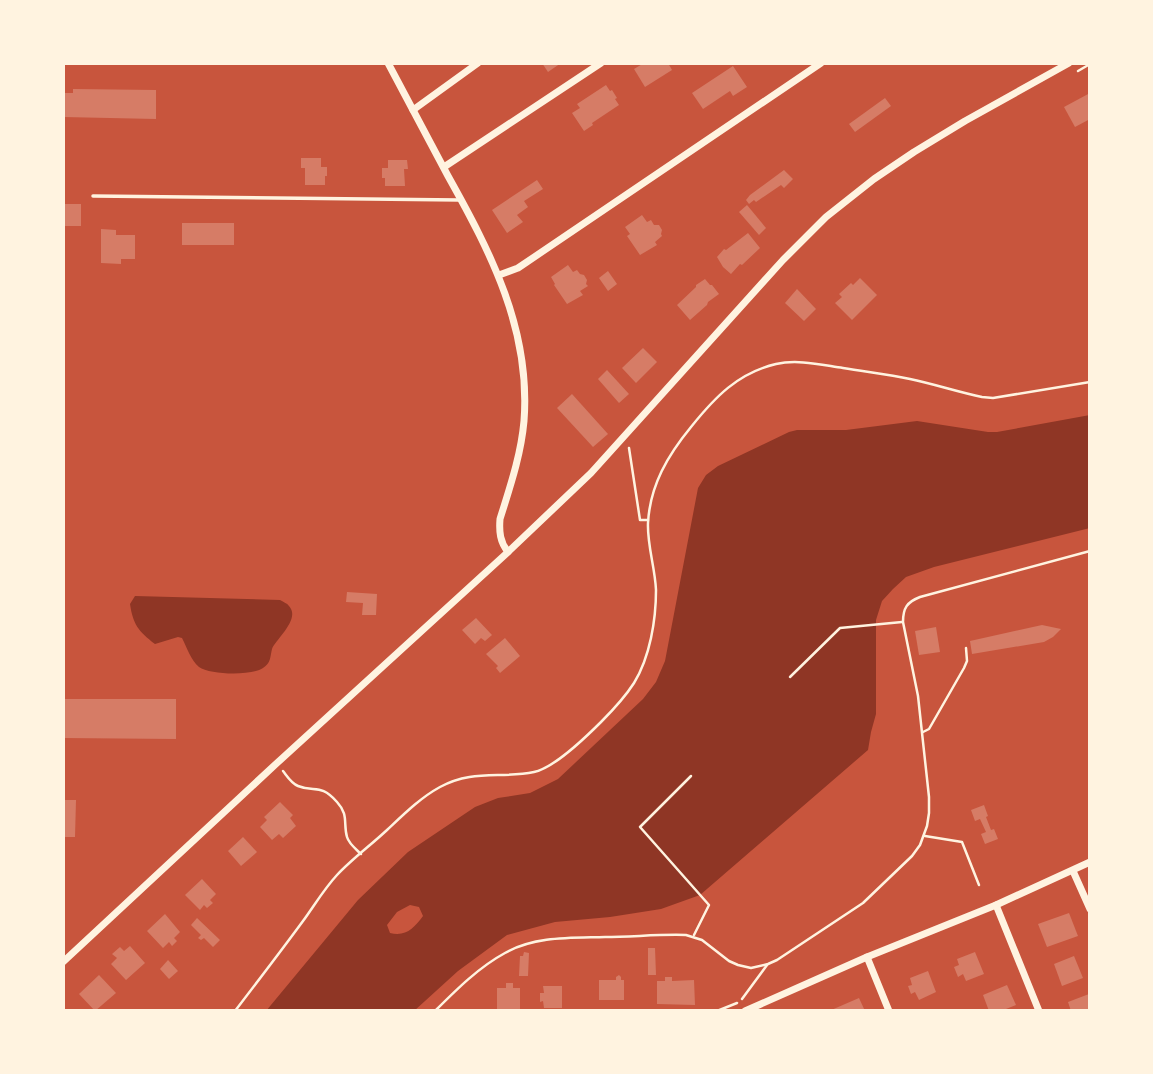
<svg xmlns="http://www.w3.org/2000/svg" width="1153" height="1074" font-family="Roboto,sans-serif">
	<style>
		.water { fill: #8f3625; fill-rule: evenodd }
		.building { fill: #d67c66 }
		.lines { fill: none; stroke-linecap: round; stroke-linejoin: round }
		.path { stroke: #fff3e0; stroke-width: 2.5 }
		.service { stroke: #fff3e0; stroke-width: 3.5 }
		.minor { stroke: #fff3e0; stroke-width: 7 }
	</style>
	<rect width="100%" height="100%" fill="#c8553d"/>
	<g class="water">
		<path d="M1090,415V528L934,567L906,577L893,589L882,601L876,620V714L871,732L868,750L700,895L661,909L610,917L555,922L507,935L458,971L414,1011H266L358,900L408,852L475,807L498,798L530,793L558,779L643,699L656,682L665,661L698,488L706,475L718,466L789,432L797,430H846L917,421L988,432H997ZM410,905L419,907L423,916C414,928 406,937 390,933L387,925L397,912Z"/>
		<path d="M135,596L280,600C283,602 287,603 289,606C301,619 276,639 272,649C270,657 271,663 263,668C252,676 210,675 199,667C191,660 187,648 182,638L178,637L155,644C138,631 133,624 130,604Z"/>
	</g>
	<g class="building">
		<path d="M542,63H561L548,72Z"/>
		<path d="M644,63H668L672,70L645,87L634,69Z"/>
		<path d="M733,66L747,87L733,96L730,91L703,109L692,93Z"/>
		<path d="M606,85L610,91L612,90L617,98L615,99L619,105L592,123L593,125L584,131L572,113L580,108L577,104Z"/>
		<path d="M73,89L156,90V119L63,117V93H73Z"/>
		<path d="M1090,93V119L1075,127L1064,107Z"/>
		<path d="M885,98L891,106L855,132L849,124Z"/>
		<path d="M301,158H321V167H327V176H325V185H305V168H301Z"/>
		<path d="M388,160H407L408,169H404L405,186H385V178H382V168H388Z"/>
		<path d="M784,170L793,179L784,188L781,185L756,202L754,200L749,204L746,200L750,195Z"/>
		<path d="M537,180L543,189L524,201L528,207L517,215L523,222L507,233L492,210Z"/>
		<rect x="63" y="204" width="18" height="22"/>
		<path d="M747,205L766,228L759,235L739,212Z"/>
		<path d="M642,215L647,222L651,220L654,225H659L662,230L661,234L662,236L655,242L657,245L640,255L627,236L630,234L625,227Z"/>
		<rect x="182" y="223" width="52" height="22"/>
		<path d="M101,229L116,230V235H135V259H121V264L101,263Z"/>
		<path d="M748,233L760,248L742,265L740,264L731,274L723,267L717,257L724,249L726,250Z"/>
		<path d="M568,265L573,272L577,270L580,274L584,275L587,280L586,284L588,286L580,291L583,295L567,304L554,285L555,284L551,277Z"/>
		<path d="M608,271L617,284L608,291L599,278Z"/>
		<path d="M860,278L877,295L852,320L835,303L842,297L839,294L851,283L853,285Z"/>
		<path d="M705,279L710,285H712L719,294L708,302L707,305L690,320L677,305L696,287V285Z"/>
		<path d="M797,289L816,309L804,321L785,303Z"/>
		<path d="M643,348L657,362L636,383L622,368Z"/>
		<path d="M607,370L629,394L619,403L598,379Z"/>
		<path d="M572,394L608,434L593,447L557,408Z"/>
		<path d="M347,592L377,594L376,615H362L363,603L346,602Z"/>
		<path d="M476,618L492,635L485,641L481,638L475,644L462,630Z"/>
		<path d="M1042,625L1061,629L1053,637L1044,642L972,654L970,641Z"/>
		<path d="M936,627L940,652L919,655L915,631Z"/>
		<path d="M505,638L520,656L500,673L496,668L498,666L486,654Z"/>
		<path d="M63,699H176V739L63,738Z"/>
		<path d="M63,800H76L75,837H63Z"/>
		<path d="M280,802L293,815L290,818L296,826L283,838L279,834L272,840L260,827L267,820L264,817Z"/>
		<path d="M984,805L988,816L986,817L991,830L994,829L998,839L985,844L981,834L986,832L980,819L975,821L971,810Z"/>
		<path d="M243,837L257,852L241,866L228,851Z"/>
		<path d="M202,879L216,894L210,900L213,903L207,908L204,905L200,910L185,895Z"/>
		<path d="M1069,913L1078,936L1047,947L1038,924Z"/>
		<path d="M165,914L180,932L174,938L177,941L172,946L169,942L163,948L147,931Z"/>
		<path d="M197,918L220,940L213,947L204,938L201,940L198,938L201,935L191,925Z"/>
		<path d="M130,946L145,963L126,980L111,964L117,958L112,954L120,947L124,951Z"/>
		<path d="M648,948H655L656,975H648Z"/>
		<path d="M524,952L529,953L528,976H519L520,956H523Z"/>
		<path d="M975,952L984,974L966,981L963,974L958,977L954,967L959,965L957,959Z"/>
		<path d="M1074,956L1083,978L1062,986L1054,964Z"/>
		<path d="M168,960L178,971L169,979L160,969Z"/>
		<path d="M928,971L936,992L919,1000L915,992L911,994L908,986L912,985L910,978Z"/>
		<path d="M99,975L116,993L95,1011L79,994Z"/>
		<path d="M619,975L621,977V980H624V1000H599V980H616V977Z"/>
		<path d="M665,977H672V981L694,980L695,1005L657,1004V981H665Z"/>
		<path d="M506,983H513V988H520V1011L497,1010V988H506Z"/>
		<path d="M1007,985L1016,1005L1001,1011H989L983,995Z"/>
		<path d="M543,986H562V1008H544L543,1001L540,1002V993H544Z"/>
		<path d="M1089,994L1090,1011H1071L1068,1002Z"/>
		<path d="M859,998L865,1011H829Z"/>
	</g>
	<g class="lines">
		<g class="path">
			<path d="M1078,71L1090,64"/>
			<path d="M629,448L640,520H648"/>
			<path d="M790,677L840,628L902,622"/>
			<path d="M923,732L929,729L964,668L967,661L966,648"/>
			<path d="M283,771C287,776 291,783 298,786C315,793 320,783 337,802C349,815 343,823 347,837C349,844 356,849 361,854"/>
			<path d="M691,776L640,827L709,905L694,935"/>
			<path d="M925,836L962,842L979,885"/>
			<path d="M742,999L767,965"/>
			<path d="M235,1011C258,981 281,951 303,921C314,906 324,889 337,875C352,859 371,845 387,830C404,814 420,798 440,787C473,769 500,779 534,772C554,768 586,737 601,722C613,710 625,697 634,683C650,657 656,620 656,590C655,567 647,545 648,523C650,485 668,455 691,427C715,397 738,373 776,364C798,359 822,365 843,368C866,372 888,374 910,379C934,384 958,392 982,397L993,398L1090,382"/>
			<path d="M435,1011C456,990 479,967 505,953C535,936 571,938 605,937C632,937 659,934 686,935L702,940L729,961L738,965L751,968L768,964L777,960L863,903L912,856L920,845L927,826L929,813V797L918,696L903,622C903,608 907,602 920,597L1090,551"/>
			<path d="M717,1011L737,1003"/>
		</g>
		<path class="service" d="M93,196L459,200"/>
		<g class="minor">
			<path d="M388,63C408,101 428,138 448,176C491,253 531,330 524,421C521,455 510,487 500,519C499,532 500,542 508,552"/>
			<path d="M413,110L478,63"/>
			<path d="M444,167L601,63"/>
			<path d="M499,275L518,268L821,63"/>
			<path d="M1073,871L1090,909"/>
			<path d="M996,905L1039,1011"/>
			<path d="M867,957L889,1011"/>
			<path d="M63,962L277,763L508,552L591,473L783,260L826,217L874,179L914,152L965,121L1069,63"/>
			<path d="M745,1011L867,957L996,905L1090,862"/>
		</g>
	</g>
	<rect width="1153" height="1074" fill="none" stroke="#fff3e0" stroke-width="130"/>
</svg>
